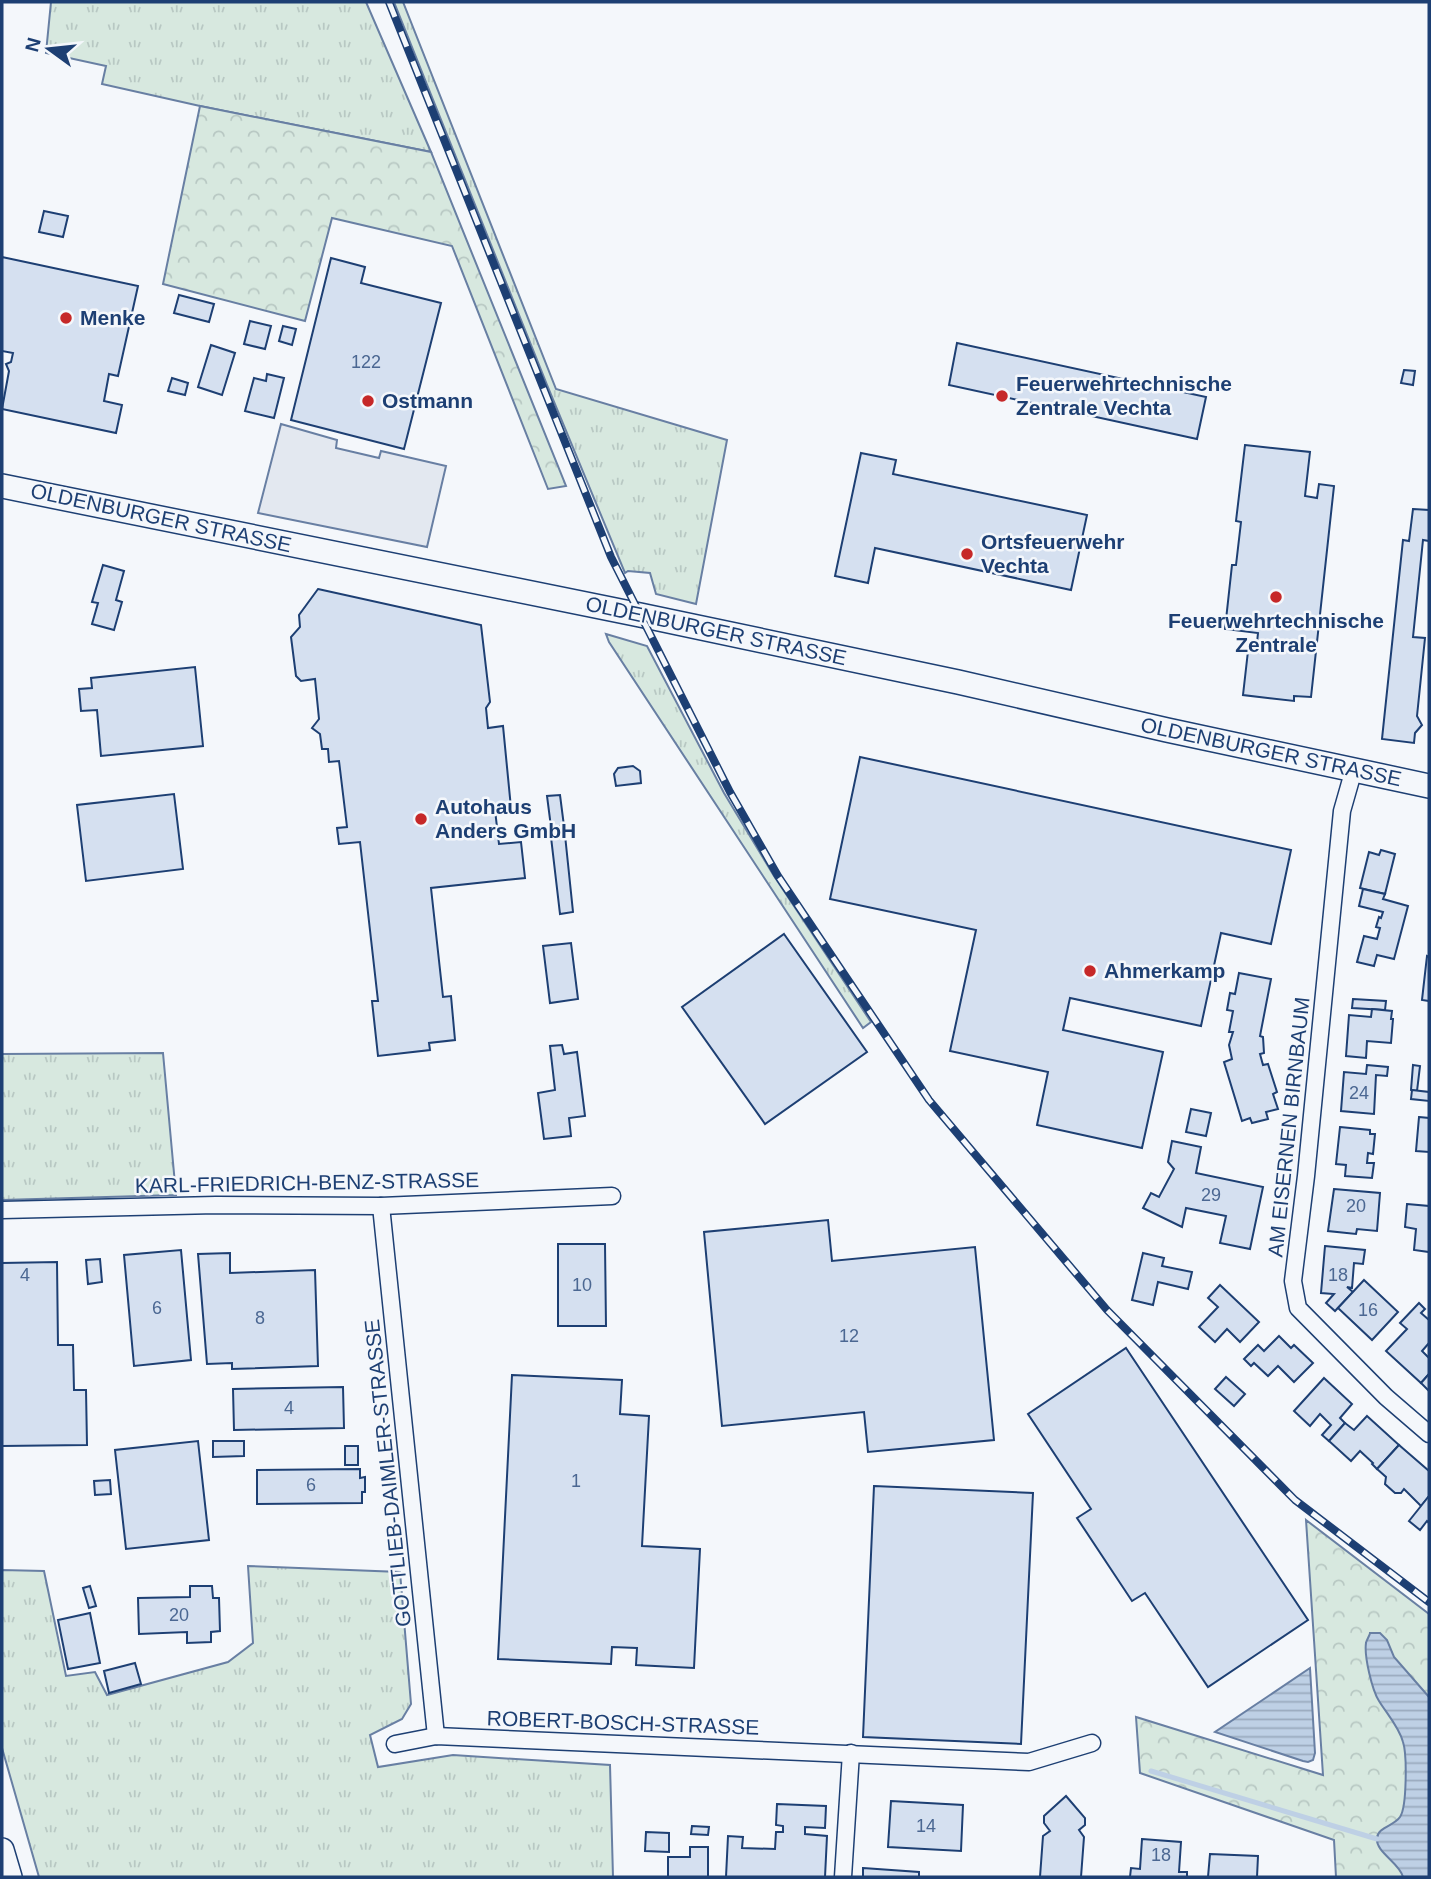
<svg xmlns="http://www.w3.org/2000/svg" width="1431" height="1879" font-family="Arial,sans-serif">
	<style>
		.grass { fill: url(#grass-tufts); stroke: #687fa3; stroke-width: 2 }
		.forest { fill: url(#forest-crowns); stroke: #687fa3; stroke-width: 2 }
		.parking { fill: #e3e8f0; stroke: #687fa3; stroke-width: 2 }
		.water { fill: url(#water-rules); stroke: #687fa3; stroke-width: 2 }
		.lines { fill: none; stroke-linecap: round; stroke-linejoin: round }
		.stream { stroke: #bed0e5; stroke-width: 5 }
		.building { fill: #d5e0f0; stroke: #1d3f73; stroke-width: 2 }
		.street-casing { stroke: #1d3f73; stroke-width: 19 }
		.secondary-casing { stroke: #1d3f73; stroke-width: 26 }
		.street { stroke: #f4f7fb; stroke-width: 16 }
		.secondary { stroke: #f4f7fb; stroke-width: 23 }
		.rail-casing { stroke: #1d3f73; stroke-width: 8 }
		.rail { stroke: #f4f7fb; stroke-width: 5; stroke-dasharray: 16; stroke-linecap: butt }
		.poi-dot { fill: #c62828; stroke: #f4f7fb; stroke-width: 2.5 }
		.labels { text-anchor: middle; stroke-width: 5; stroke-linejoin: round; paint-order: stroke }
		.number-label { font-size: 18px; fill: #4b6792 }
		.poi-label { font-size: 21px; font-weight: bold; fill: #1d3f73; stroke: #f4f7fb; text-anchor: start }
		.street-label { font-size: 21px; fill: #1d3f73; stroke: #f4f7fb }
	</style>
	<defs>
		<pattern id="grass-tufts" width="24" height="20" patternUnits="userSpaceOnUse" patternTransform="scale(1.75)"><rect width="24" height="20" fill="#d7e8df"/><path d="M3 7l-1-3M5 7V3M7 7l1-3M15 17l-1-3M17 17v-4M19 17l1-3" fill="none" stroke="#b8c8c3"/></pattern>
		<pattern id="forest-crowns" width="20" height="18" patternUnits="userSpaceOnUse" patternTransform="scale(1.75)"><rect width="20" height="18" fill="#d7e8df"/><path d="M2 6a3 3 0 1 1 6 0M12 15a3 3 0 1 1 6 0" fill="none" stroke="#b8c8c3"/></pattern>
		<pattern id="water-rules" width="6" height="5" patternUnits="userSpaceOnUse" patternTransform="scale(1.75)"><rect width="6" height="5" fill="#bed0e5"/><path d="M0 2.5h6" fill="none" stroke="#9aaabe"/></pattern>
	</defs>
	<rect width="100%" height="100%" fill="#f4f7fb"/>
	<g class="grass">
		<path d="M51,2H366L431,152L200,106L102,84L106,66L46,53Z"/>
		<path d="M394,2H403L556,389L727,440L696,604L656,594L650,573L628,571L625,573L547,385Z"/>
		<path d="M606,634L647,646L724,793L774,876L871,1022L863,1028L609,642Z"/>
		<path d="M163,1053L176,1195L2,1200V1054Z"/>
		<path d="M248,1566L400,1572L411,1704L402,1719L370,1735L378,1767L453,1755L610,1765L613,1877H39L2,1748V1570L44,1571L66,1676L95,1672L107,1695L228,1662L253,1643Z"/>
	</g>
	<g class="forest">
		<path d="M200,106L431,152L566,486L548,489L452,246L332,218L305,321L163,284Z"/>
		<path d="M1306,1520L1429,1614V1877H1336L1334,1840L1140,1773L1136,1717L1323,1775Z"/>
	</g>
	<path class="parking" d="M281,424L337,440L336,448L379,458L381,451L446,466L427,547L258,513Z"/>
	<g class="water">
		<path d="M1370,1633H1380L1387,1640L1394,1657L1429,1697V1877H1403C1400,1863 1375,1852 1377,1838C1378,1827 1394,1826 1400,1817C1407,1807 1407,1754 1403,1742C1399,1727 1387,1714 1379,1701C1372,1690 1364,1656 1366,1643C1366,1641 1370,1635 1370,1633Z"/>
		<path d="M1310,1668L1315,1753L1313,1760L1308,1762L1303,1761L1215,1732Z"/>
	</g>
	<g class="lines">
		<path class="stream" d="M1151,1771L1377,1839"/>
	</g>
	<g class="building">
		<path d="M44,211L68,216L63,237L39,232Z"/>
		<path d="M2,257L138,286L118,376L109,374L104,401L122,405L116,433L2,409L9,371L6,364L11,362L13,353L2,351Z"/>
		<path d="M331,258L365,267L361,283L441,303L404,449L291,420Z"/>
		<path d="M179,295L214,304L209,322L174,313Z"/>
		<path d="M250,321L271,326L265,349L244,344Z"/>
		<path d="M283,326L296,329L292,345L279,341Z"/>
		<path d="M957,343L1206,397L1197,439L949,385Z"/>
		<path d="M211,345L235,353L222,395L198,387Z"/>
		<path d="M1404,370L1415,371L1413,385L1401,383Z"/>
		<path d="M267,374L284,378L274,418L245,411L254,378L266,381Z"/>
		<path d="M172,378L188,383L185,395L168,391Z"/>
		<path d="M1245,445L1310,452L1305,496L1317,498L1319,484L1334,486L1311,697L1294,696V701L1243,695L1248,651L1256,652L1258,633L1225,629L1232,565H1236L1241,522L1236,521Z"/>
		<path d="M861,453L896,460L893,474L1087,515L1071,590L875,548L868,583L835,576Z"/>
		<path d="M1413,509L1429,510V541L1423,540L1413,637L1425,638L1417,716L1422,725L1415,733L1414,743L1382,739L1403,540L1409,541Z"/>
		<path d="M103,565L124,571L116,600L122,602L114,630L92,624L98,603L92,602Z"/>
		<path d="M318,589L481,625L490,702L486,708L488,728L503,726L511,808L495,810L499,844L521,842L525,878L431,888L443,997L451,996L455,1040L429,1043L430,1050L378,1056L372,1001H378L360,842L339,844L337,828L347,827L339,761L329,762L328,749H322L320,734L312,728L319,719L315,679L301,681L296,676L291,637L300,627L299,615Z"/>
		<path d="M195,667L203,746L101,756L97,710L81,711L79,689L92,688L91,678Z"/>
		<path d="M860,757L1291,850L1271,944L1221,933L1201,1026L1070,998L1063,1030L1163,1052L1142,1148L1037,1125L1048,1072L950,1051L976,930L830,899Z"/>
		<path d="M633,766L640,771L641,783L616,786L614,774L618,768Z"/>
		<path d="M174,794L183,869L86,881L77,805Z"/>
		<path d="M560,795L564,826L551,827L547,796Z"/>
		<path d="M565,835L573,912L560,914L551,837Z"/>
		<path d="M1381,850L1395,854L1385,894L1360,888L1369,852L1379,855Z"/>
		<path d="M1363,889L1385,894L1383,899L1408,906L1394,959L1377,955L1374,966L1357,962L1364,936L1377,939L1380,928L1376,927L1379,917L1381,918L1383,912L1359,906Z"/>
		<path d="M784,934L867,1052L765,1124L682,1007Z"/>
		<path d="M571,943L578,999L550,1003L543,946Z"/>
		<path d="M1427,956L1429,957V1001L1422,1000Z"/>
		<path d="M1239,973L1271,979L1260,1036L1263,1037L1264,1053L1260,1054L1263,1065L1268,1064L1277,1092L1273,1094L1278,1109L1266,1112L1268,1119L1252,1123L1250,1118L1242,1121L1224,1062L1232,1059L1229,1045L1233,1032H1229L1233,1011L1227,1010L1230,993L1235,994Z"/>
		<path d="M1353,999L1386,1001L1385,1010L1352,1008Z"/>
		<path d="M1372,1009L1392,1011L1391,1019H1393L1391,1043L1367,1041L1366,1058L1346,1056L1349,1015L1371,1017Z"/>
		<path d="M562,1045L564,1054L577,1052L585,1116L569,1118L571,1136L544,1139L538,1093L555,1090L550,1046Z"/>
		<path d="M1367,1065L1388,1067L1387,1076L1376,1075L1374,1114L1341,1111L1344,1072L1366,1074Z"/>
		<path d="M1413,1065L1420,1066L1417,1091L1411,1090Z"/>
		<path d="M1412,1090L1429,1092V1101L1411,1099Z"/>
		<path d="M1191,1109L1211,1113L1206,1136L1186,1132Z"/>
		<path d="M1419,1117L1429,1118V1152L1416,1151Z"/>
		<path d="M1340,1127L1370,1130V1134H1375L1373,1154L1368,1153L1367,1163H1374L1372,1178L1345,1176L1346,1165L1336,1164Z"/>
		<path d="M1172,1141L1201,1147L1196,1173L1263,1187L1250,1249L1220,1243L1226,1216L1186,1208L1182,1227L1143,1208L1151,1193L1159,1197L1174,1169L1168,1162Z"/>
		<path d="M1334,1189L1380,1193L1377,1231L1357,1229L1356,1234L1328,1231Z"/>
		<path d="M1407,1204L1429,1206V1252L1414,1250L1416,1229L1405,1227Z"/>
		<path d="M828,1220L832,1261L975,1247L994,1440L868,1452L864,1412L722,1426L704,1232Z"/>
		<path d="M558,1244H605L606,1326H558Z"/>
		<path d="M1325,1246L1365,1250L1363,1264L1354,1263L1352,1288L1347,1287L1353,1292L1335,1311L1326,1303L1334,1294L1321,1293Z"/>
		<path d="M181,1250L191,1360L134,1366L124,1255Z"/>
		<path d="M230,1253V1273L315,1270L318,1366L232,1369V1363L207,1364L198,1254Z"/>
		<path d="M1143,1253L1164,1258L1162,1266L1192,1272L1188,1289L1158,1282L1153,1305L1132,1300Z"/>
		<path d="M100,1259L102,1282L88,1284L86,1260Z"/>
		<path d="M57,1262L58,1345H73L74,1390H86L87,1445L2,1446V1263Z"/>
		<path d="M1364,1280L1398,1312L1372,1340L1338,1308Z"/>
		<path d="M1220,1285L1259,1322L1240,1342L1227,1329L1215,1342L1199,1327L1218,1307L1208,1298Z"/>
		<path d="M1419,1303L1425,1309L1421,1313L1429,1320V1343L1422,1351L1429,1358V1374L1421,1383L1386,1351L1407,1329L1400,1323Z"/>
		<path d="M1279,1336L1291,1348L1294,1345L1313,1363L1294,1382L1278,1366L1268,1376L1254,1363L1251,1366L1244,1359L1258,1345L1264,1351Z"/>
		<path d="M1126,1348L1308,1620L1208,1687L1145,1593L1132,1601L1077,1518L1091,1509L1028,1414Z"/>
		<path d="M1429,1374V1391L1421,1383Z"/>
		<path d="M512,1375L622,1380L620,1414L649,1416L642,1546L700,1549L694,1668L636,1665L637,1648L612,1647L611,1664L498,1659Z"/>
		<path d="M1226,1377L1245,1394L1234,1406L1215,1389Z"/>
		<path d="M1324,1378L1352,1404L1340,1418L1345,1423L1329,1441L1322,1435L1331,1425L1320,1414L1310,1426L1294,1411Z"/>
		<path d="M343,1387L344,1428L234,1430L233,1389Z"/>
		<path d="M1367,1416L1399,1445L1377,1469L1372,1464L1373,1463L1360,1451L1351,1461L1329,1441L1345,1423L1354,1430Z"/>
		<path d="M198,1441L209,1540L126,1549L115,1450Z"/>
		<path d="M213,1441H244V1456L213,1457Z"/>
		<path d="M1399,1445L1429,1471V1496L1421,1506L1404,1489L1401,1493H1395L1385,1484L1386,1477L1377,1469Z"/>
		<rect x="345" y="1446" width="13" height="19"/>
		<path d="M360,1469V1478L365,1477V1492H362V1503L257,1504V1470Z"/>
		<path d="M110,1480L111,1494L95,1495L94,1481Z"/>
		<path d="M874,1486L1033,1493L1021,1744L863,1737Z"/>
		<path d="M1429,1496V1523L1427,1521L1420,1530L1409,1521Z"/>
		<path d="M90,1586L96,1606L89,1608L83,1588Z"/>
		<path d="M190,1586H212L213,1598H219L220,1631L211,1632V1642L187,1643V1632L139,1634L138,1598L190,1597Z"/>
		<path d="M90,1613L100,1663L68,1669L58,1620Z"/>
		<path d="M135,1663L141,1684L109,1693L104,1671Z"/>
		<path d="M1066,1796L1085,1818V1825L1079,1830L1084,1837L1081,1877H1040L1043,1836L1050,1831L1044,1823V1816Z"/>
		<path d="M891,1801L963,1805L961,1851L888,1847Z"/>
		<path d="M777,1804L826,1806L825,1828L805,1827V1834L827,1836L825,1877H726L728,1836L743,1837L742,1848L775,1849L776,1832H783V1826L776,1825Z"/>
		<path d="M692,1826L709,1827L708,1835L691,1834Z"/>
		<path d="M646,1832L669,1833V1852L645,1851Z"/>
		<path d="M1142,1839L1181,1842L1179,1872H1187V1877H1130L1131,1868L1140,1869Z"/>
		<path d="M690,1847H708V1877H668V1857H690Z"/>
		<path d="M1210,1854L1258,1856L1257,1877H1208Z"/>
		<path d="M863,1868L919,1872V1877H863Z"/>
	</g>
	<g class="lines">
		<g class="street-casing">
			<g id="street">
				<path d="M1354,769L1342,811L1306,1176L1293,1281L1298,1308L1386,1397L1429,1434"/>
				<path d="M381,1206L436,1736"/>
				<path d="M2,1210L216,1205L381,1206L612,1196"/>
				<path d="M395,1744L436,1736L1029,1762L1092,1743"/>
				<path d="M843,1877L851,1753"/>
			</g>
		</g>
		<g class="secondary-casing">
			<g id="secondary">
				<path d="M2,486L640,615L958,682L1167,730L1429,786"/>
				<path d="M2,1850L10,1877"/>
			</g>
		</g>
		<use href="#street" class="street"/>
		<use href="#secondary" class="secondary"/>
		<g class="rail-casing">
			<path id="rail" d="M389,2L611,557L730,792L778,876L929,1100L1107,1310L1295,1500L1429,1602"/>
		</g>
		<use href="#rail" class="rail"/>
	</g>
	<g class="poi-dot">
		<circle cx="66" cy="318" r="7"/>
		<circle cx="1002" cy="396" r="7"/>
		<circle cx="368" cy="401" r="7"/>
		<circle cx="967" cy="554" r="7"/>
		<circle cx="1276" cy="597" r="7"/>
		<circle cx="421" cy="819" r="7"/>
		<circle cx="1090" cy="971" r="7"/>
	</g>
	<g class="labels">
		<g class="number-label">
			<text x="366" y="368">122</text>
			<text x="1359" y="1099">24</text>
			<text x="1211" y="1201">29</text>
			<text x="1356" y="1212">20</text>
			<text x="25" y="1281">4</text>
			<text x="1338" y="1281">18</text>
			<text x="582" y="1291">10</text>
			<text x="157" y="1314">6</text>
			<text x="1368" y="1316">16</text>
			<text x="260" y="1324">8</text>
			<text x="849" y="1342">12</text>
			<text x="289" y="1414">4</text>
			<text x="576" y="1487">1</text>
			<text x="311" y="1491">6</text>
			<text x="179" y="1621">20</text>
			<text x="926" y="1832">14</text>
			<text x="1161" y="1861">18</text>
		</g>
		<g class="poi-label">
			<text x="80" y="325">Menke</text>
			<text x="1016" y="391">Feuerwehrtechnische<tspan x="1016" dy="24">Zentrale Vechta</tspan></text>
			<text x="382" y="408">Ostmann</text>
			<text x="981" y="549">Ortsfeuerwehr<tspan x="981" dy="24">Vechta</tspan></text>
			<text x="1276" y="628" text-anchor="middle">Feuerwehrtechnische<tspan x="1276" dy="24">Zentrale</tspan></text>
			<text x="435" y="814">Autohaus<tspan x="435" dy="24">Anders GmbH</tspan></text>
			<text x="1104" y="978">Ahmerkamp</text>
		</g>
		<g class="street-label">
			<text transform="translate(161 518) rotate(12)" y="7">OLDENBURGER STRASSE</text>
			<text transform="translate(716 631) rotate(12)" y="7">OLDENBURGER STRASSE</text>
			<text transform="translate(1271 752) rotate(12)" y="7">OLDENBURGER STRASSE</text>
			<text transform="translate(1289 1127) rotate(-84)" y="7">AM EISERNEN BIRNBAUM</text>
			<text transform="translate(307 1183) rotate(-1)" y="7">KARL-FRIEDRICH-BENZ-STRASSE</text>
			<text transform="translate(388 1473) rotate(-96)" y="7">GOTTLIEB-DAIMLER-STRASSE</text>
			<text transform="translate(623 1723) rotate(2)" y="7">ROBERT-BOSCH-STRASSE</text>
		</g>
	</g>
	<rect width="1431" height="1879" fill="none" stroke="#1d3f73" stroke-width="7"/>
	<g transform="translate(49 49) rotate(285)" stroke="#f4f7fb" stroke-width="5" paint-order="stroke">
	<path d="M0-5L12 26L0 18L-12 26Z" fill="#1d3f73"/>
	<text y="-10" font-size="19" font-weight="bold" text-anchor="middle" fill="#1d3f73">N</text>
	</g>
</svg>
